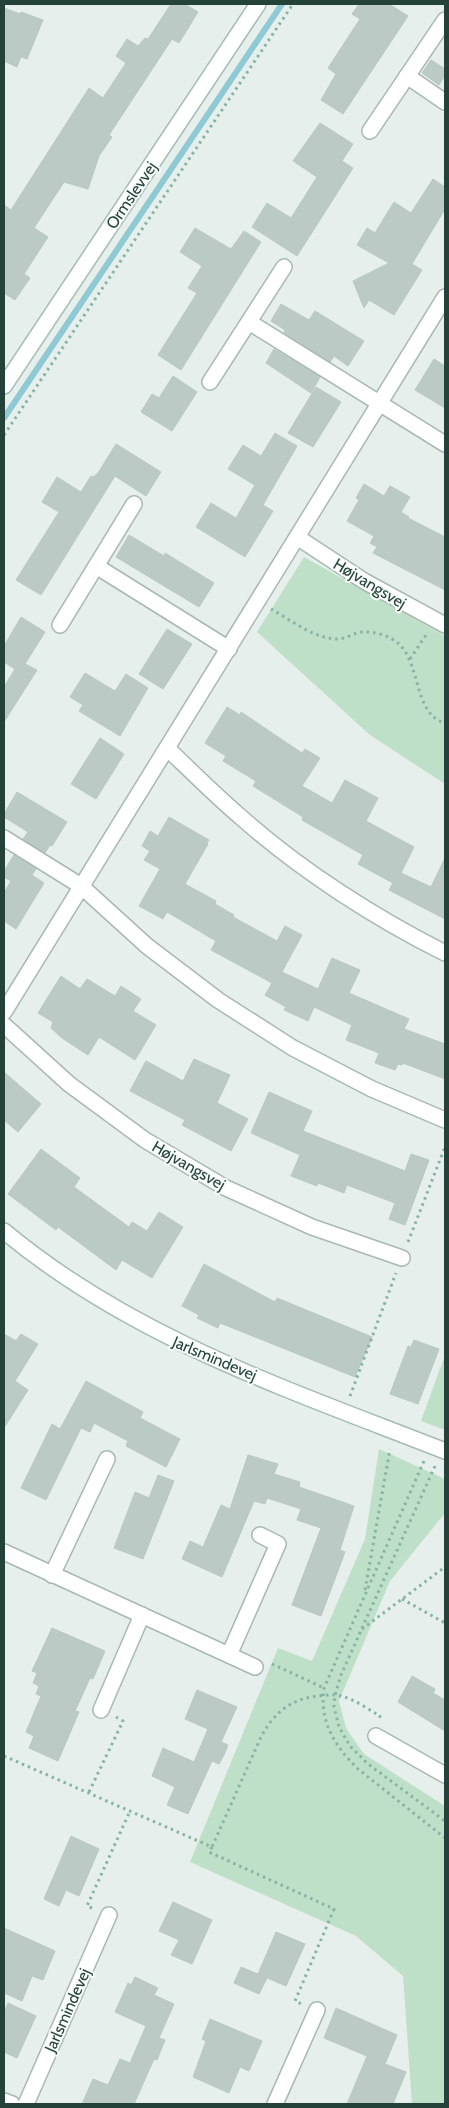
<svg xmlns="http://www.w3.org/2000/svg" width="449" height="2108" font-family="Cabin,sans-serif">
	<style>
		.green { fill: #bfe0c8 }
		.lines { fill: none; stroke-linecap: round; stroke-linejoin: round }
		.stream { stroke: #8ec9d4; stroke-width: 6 }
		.building { fill: #bbcac4; stroke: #b8c9c2 }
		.street-casing { stroke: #a8b8b2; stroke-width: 18 }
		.secondary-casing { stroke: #a4bbb3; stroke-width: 18 }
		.path { stroke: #86b3a5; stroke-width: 3; stroke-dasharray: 2.5 4; stroke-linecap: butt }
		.street { stroke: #fff; stroke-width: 15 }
		.secondary { stroke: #fff; stroke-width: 15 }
		.labels { text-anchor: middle; stroke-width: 4; stroke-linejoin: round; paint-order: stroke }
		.street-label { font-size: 16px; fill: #24423a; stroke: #f7fbf9 }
	</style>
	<rect width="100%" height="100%" fill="#e6efeb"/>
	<g class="green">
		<path d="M304,557L445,636V784L370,735L257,632Z"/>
		<path d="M445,1355V1430L421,1421Z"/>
		<path d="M379,1449L445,1479V1513L390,1581L339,1701L346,1728L364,1754L445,1806V2104H412L403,1976L356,1936L190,1862L278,1648L312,1661L365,1539Z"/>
	</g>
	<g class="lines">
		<path class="stream" d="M4,418L282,4"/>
	</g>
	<g class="building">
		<path d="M171,4H185L198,12L179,43L172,39L109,135L112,137L99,156L88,189L64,182L34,228L48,237L24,274L30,278L15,300L4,293V205L11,210L89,88L103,98L126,63L116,56L127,39L138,46L145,38L148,39Z"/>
		<path d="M359,4H389L408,16L343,114L321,100L336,74L328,68L360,19L352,14Z"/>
		<path d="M4,8L20,14L21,12L43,20L27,59L21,57L17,67L4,61Z"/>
		<path d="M431,60L445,69V75L439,85L422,73Z"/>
		<path d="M320,123L353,144L342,161L353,168L297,256L252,227L267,203L291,218L317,177L293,161Z"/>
		<path d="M433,179L445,187V209L412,264L422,270L394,315L369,300L364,308L353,281L389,263L357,245L367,228L375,233L394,202L411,213Z"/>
		<path d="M195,228L231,249L244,231L261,242L181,370L158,355L197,293L188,288L202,266L180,252Z"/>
		<path d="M281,304L309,320L315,311L364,341L348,366L334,356L330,362L284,333L285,330L271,321Z"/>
		<path d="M274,349L320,377L311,393L266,363Z"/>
		<path d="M434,359L445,366V408L415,390Z"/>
		<path d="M173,376L197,392L172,431L141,412L152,394L159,398Z"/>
		<path d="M316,387L341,402L313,447L288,433Z"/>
		<path d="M275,433L297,446L263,505L273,511L245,557L196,527L211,503L236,518L255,485L228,469L243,445L261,456Z"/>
		<path d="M116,444L161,472L146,496L115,476L41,595L16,580L59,512L42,502L57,477L81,492L91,476L93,477L98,473Z"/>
		<path d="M364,484L384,496L390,486L410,497L401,512L409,517L408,518L445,537V590L373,553L377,547L370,543L374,536L347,521L359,500L356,498Z"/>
		<path d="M129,535L164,556L165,553L214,583L199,607L116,557Z"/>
		<path d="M21,617L45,632L25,664L37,670L4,722V687L15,669L4,662V646Z"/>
		<path d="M167,629L192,644L163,689L139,674Z"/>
		<path d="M85,673L115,691L126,674L148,688L120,736L79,711L83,705L70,697Z"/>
		<path d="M227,707L240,715L241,712L302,753L305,749L320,758L302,786L332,803L345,780L378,798L366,821L414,847L401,873L431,887L445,858V919L389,890L393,883L358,864L363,855L302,820L303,817L253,786L256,781L223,761L226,756L205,743Z"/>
		<path d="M100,738L124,754L96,799L71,784Z"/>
		<path d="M17,792L67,822L52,846L50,845L45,853L23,839L28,832L4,817V814Z"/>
		<path d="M169,817L209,840L207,843L208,844L185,884L216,901L215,904L234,915L233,917L277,941L285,926L302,935L282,972L318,989L332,958L360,970L349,993L409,1019L404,1029L445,1044V1079L403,1063L402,1065L398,1064L395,1070L375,1063L379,1053L346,1040L352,1025L314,1007L308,1021L284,1010L286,1007L265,995L272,983L211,950L216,941L167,912L163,919L139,906L160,869L144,860L150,851L142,846L150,831L158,836Z"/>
		<path d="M14,855L36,869L32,875L44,883L16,929L4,921V893L11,881L4,877V871Z"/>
		<path d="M61,976L80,989L87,979L115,996L121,986L141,999L133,1011L156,1025L135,1060L99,1037L88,1055L62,1038L51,1028L53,1022L38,1013Z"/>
		<path d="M194,1059L230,1075L217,1103L248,1119L231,1151L182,1125L185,1120L130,1091L146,1061L183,1081Z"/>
		<path d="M4,1072L41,1104L18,1132L4,1120Z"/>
		<path d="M269,1092L312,1111L303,1131L405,1171L411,1154L429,1160L405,1225L389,1219L395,1203L347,1185L344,1193L318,1183L317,1186L291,1176L300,1155L251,1133Z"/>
		<path d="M41,1149L80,1178L74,1187L129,1227L132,1222L147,1231L159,1212L183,1227L152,1278L122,1260L116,1270L58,1227L56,1230L8,1194Z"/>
		<path d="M204,1264L275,1302L277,1298L372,1337L355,1377L220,1323L218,1328L197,1318L199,1315L182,1306Z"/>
		<path d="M4,1334L16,1341L21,1334L38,1344L15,1381L28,1390L4,1428Z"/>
		<path d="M414,1340L439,1349L418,1404L390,1394L408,1346L411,1347Z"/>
		<path d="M86,1381L143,1412L140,1418L180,1439L166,1467L126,1446L128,1441L94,1423L90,1432L81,1428L46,1500L21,1488L52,1424L60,1429Z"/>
		<path d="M248,1455L278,1464L274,1474L300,1482L299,1487L354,1506L340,1550L345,1552L321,1616L292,1605L321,1528L297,1520L301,1509L267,1498L265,1504L254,1501L222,1577L182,1559L190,1541L203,1547L221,1505L230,1509Z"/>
		<path d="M158,1475L174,1481L143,1559L114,1548L135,1492L149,1498Z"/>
		<path d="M52,1628L105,1651L93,1679L90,1678L75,1711L79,1712L58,1761L29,1748L34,1736L26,1732L41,1696L36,1694L39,1686L33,1683L37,1673L32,1671Z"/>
		<path d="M412,1676L435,1689L433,1693L445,1700V1731L398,1702Z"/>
		<path d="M197,1690L237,1707L221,1742L228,1745L224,1755L219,1764L212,1761L188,1814L167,1805L175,1787L152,1776L163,1748L194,1762L208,1729L185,1719Z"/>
		<path d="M71,1836L99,1849L79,1896L66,1890L59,1906L44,1899Z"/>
		<path d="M173,1902L212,1920L192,1964L171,1955L179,1940L159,1931Z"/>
		<path d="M4,1928L55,1951L43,1980L32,1976L22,2001L4,1993Z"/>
		<path d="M276,1932L305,1944L286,1986L258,1974Z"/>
		<path d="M241,1967L267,1978L259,1994L234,1983Z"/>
		<path d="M135,1977L158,1988L154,1995L174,2004L159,2038L165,2040L157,2060L154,2059L134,2104H82L93,2079L108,2085L120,2059L130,2063L146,2026L115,2012L128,1983L131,1985Z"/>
		<path d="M8,2003L36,2016L17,2058L4,2052V2013Z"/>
		<path d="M336,2008L397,2035L385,2064L406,2072L393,2104H347L367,2056L324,2038Z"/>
		<path d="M210,2019L262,2041L249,2071L240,2067L229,2093L193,2077L206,2041L202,2039Z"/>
	</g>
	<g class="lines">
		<g class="street-casing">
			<g id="street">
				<path d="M407,76L445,102"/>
				<path d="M370,131L445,20"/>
				<path d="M249,322L445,444"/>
				<path d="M210,382L284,267"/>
				<path d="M297,537L364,581L445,625"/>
				<path d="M96,566L229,649"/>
				<path d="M60,625L134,504"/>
				<path d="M168,749C192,772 217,797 243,819C302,871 375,918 445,953"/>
				<path d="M4,838L81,886L147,946L218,1000L293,1048L372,1089L445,1120"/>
				<path d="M4,1012L445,297"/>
				<path d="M4,1025L69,1084L145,1140L226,1188L312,1227L402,1258"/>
				<path d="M4,1552L255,1667"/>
				<path d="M52,1575L107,1459"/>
				<path d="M229,1655L278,1544L260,1535"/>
				<path d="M101,1710L142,1615"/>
				<path d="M376,1736L445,1775"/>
				<path d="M4,2101L12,2104"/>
				<path d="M26,2104L109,1915"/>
				<path d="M275,2104L317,2010"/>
			</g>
		</g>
		<g class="secondary-casing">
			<g id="secondary">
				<path d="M4,386L258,4"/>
				<path d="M4,1231C132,1338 292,1391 445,1451"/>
			</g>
		</g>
		<g class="path">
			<path d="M4,435L293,4"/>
			<path d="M271,609C291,620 314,639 338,639C346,639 355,632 363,632C374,631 391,636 399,644C421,665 414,715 445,723"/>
			<path d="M410,659L426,635"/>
			<path d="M408,1242L445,1147"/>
			<path d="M350,1396L396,1273"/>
			<path d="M424,1461L324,1688C319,1722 335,1746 358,1769L445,1838"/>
			<path d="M435,1466L341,1675L335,1695L334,1707L339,1727L350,1746L368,1764L445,1821"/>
			<path d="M365,1590L390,1449"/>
			<path d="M402,1599L445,1623"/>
			<path d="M362,1629L445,1567"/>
			<path d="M272,1664L324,1688"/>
			<path d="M4,1756L212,1847L261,1737C274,1713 290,1699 318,1696C326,1695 334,1694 341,1696C354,1699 368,1709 380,1716L379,1719"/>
			<path d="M89,1792L123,1721L116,1717"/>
			<path d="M212,1847L209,1852L334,1909L295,2001L302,2004"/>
			<path d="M92,1908L87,1906L130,1811"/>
		</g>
		<use href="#street" class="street"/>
		<use href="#secondary" class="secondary"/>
	</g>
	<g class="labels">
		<g class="street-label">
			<text transform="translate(131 195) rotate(-56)" y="6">Ormslevvej</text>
			<text transform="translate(370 583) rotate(31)" y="6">Højvangsvej</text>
			<text transform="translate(189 1165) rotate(30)" y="6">Højvangsvej</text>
			<text transform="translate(215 1358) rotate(23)" y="6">Jarlsmindevej</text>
			<text transform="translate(67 2010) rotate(-66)" y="6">Jarlsmindevej</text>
		</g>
	</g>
	<rect width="449" height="2108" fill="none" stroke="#24423a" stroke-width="10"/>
</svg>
